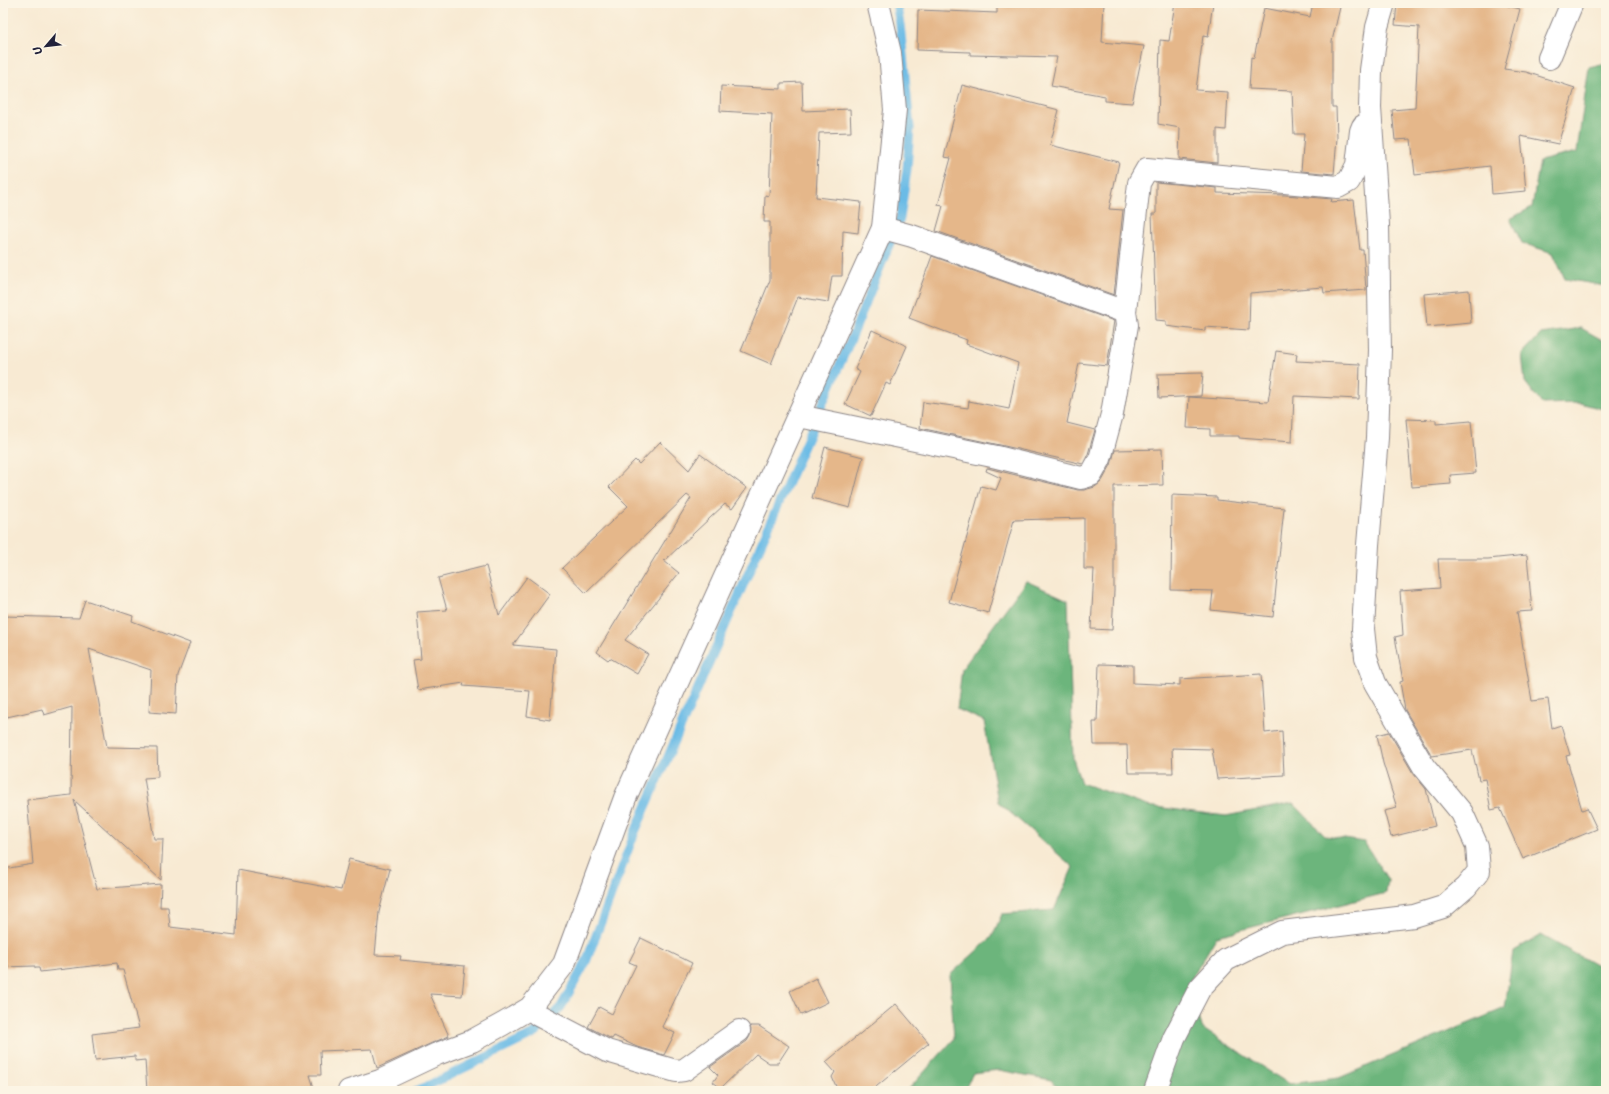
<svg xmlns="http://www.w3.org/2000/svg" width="1609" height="1094" font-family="Sriracha,sans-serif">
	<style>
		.forest { fill: #6cb57b; stroke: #476c5b }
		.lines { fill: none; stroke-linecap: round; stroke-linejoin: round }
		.stream { stroke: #6bbbe6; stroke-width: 9 }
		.building { fill: #e5b78a }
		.minor-casing { stroke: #8d8687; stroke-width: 24 }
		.minor { stroke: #fff; stroke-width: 22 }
	</style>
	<rect width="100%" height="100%" fill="#fcf5e5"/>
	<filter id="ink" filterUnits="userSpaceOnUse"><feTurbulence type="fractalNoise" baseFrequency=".025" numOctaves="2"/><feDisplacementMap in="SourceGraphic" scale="8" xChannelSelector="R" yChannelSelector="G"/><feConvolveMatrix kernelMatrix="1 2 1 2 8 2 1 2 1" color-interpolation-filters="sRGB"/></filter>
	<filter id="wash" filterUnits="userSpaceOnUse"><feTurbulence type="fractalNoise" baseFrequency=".012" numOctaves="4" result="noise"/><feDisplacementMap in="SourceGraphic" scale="16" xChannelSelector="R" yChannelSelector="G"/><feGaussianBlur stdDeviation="0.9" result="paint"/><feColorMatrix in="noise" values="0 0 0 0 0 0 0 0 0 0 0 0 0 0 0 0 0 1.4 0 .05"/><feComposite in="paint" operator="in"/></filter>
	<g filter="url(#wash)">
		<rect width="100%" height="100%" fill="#f8ead3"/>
		<g class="forest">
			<path d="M1606,63V286L1565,279L1553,253L1522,243L1510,219L1532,207L1540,161L1577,152L1589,67Z"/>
			<path d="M1581,328L1606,342V410L1580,403L1542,404L1525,382L1522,354L1541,334Z"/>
			<path d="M1026,581L1068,600L1073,759L1081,783L1147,806L1226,816L1293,803L1325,836L1364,842L1388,880L1386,893L1217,936L1186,988L1203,1029L1289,1084L1339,1078L1505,1008L1513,951L1541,935L1606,971V1091H1061L1051,1080L999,1070L973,1073L964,1091H907L954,1039L950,975L992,937L1002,914L1054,910L1073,867L998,802L984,721L957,709L962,669Z"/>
		</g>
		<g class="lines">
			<path class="stream" d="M417,1091L534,1034L561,1007L586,962L635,832L854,332L900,218L907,169L910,128L900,24L896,3"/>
		</g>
		<g id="blocks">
			<g class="building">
				<path d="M997,3H1104L1102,42L1144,46L1132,103L1105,101V96L1051,86L1057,57L970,55V52L917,50L918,10L997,13Z"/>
				<path d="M1175,3H1213L1208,37L1203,36L1196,90L1228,92L1226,130L1217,129V163L1179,159L1180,128L1158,124L1160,40L1169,41Z"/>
				<path d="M1313,3H1341L1332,41V107H1336L1337,138L1334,174L1301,171L1304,134H1294L1292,91L1249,89L1251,57L1254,58L1264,8L1310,17Z"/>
				<path d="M1397,3H1497L1520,9L1504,69L1526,72L1575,88L1558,144L1521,136L1526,191L1492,194L1490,166L1415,175L1411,139L1395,140L1392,110L1415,108L1419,27L1395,25Z"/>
				<path d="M802,82L803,111L850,109L851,132L819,133L816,197L861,202L858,233L843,231L842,276H832L828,302L798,297L771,364L741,351L770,280V222H764L765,195L769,196L772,114L720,111L721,86L781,89V83Z"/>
				<path d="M962,85L1059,110L1050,145L1119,162L1109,209L1123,210L1114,295L936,231L943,206L938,205L951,158L944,157Z"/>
				<path d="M1156,182L1217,188V193L1285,195L1332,199L1331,202L1354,200L1360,250H1363L1366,290L1324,293L1323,287L1250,293L1249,330L1205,327V331L1166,326V321L1156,320L1152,214H1156Z"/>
				<path d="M932,256L1114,321L1107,366L1079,363L1067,423L1095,430L1088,454L1083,464L1000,445L920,428L923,402L968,408L969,401L1009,409L1018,363L966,344L967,340L909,318Z"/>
				<path d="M1469,290L1471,323L1427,327L1424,294Z"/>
				<path d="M872,330L907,346L890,385L886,383L871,416L845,404L860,372L855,369Z"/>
				<path d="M1276,351L1297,354L1296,361L1360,364L1359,399L1294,396L1292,442L1239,438V436H1210V429L1187,428L1189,397L1268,402Z"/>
				<path d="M1203,373L1201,396L1159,398L1158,374Z"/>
				<path d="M1406,419L1436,420V424L1471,421L1476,473L1450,475L1451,484L1412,487Z"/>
				<path d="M660,442L689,470L700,454L747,488L732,509L725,504L664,561L679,573L625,640L648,654L637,674L610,658L608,660L597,652L691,498L687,495L586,593L562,568L628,506L609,487L635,460L639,464Z"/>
				<path d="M825,447L863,457L850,508L812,498Z"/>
				<path d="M1162,449L1163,485L1114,486V591L1112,630L1091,629L1094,569H1084V518L1014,520L988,613L949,602L981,486L996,490L1001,478L986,471L987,468L1078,490H1084L1095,487L1102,481L1111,465L1115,450Z"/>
				<path d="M1172,495L1217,497V500L1284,508L1273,617L1211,610L1213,591L1171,590Z"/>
				<path d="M1527,555L1532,611L1517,612L1532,701L1548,699L1552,728L1561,725L1570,755L1566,756L1582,810L1587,808L1597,829L1523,859L1500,808L1491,810L1485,779L1479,780L1472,750L1432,756L1405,710L1400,682L1403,681L1395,637L1403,635L1400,591L1440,588L1438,559H1488Z"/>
				<path d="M486,566L499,615L527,577L550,594L513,645L556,649L550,720L527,716L530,691L463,686L464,683L418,690L413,660L421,659L417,612L447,610L438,578Z"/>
				<path d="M85,600L133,616L132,621L190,643L178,675L176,714L149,712L151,670L89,649L107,747L157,748L158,777L144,778L154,839H163L161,880L74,800L97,889L161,884L160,907H168L170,927L236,935L238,870L341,890L349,859L390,869L379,912L375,955L401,956L400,960L465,966L462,996L430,994L449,1036L432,1043L377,1068L372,1049L320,1051L321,1075H310L315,1091H147L145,1060L135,1061V1056L95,1060L92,1034L139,1028L123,970H118L117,963L40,972L39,968H35V966L3,967V869L33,864L27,800L71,795L72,707L44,715L42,709L7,717L3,697V616L79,618Z"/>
				<path d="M1099,664L1133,665V683L1180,685V679L1261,674L1265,733L1282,731L1284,775L1217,779L1212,749L1172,748L1173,773H1128L1127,745H1094L1093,722H1097Z"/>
				<path d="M1389,732L1413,773L1426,789L1435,826L1391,837L1384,811L1397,808L1383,763L1377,735Z"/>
				<path d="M641,938L692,963L662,1027L675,1033L664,1055L637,1047L614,1036L612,1039L588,1027L599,1007L612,1014L636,965L629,962Z"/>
				<path d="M816,978L828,1002L801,1015L790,991Z"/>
				<path d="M896,1004L929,1043L871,1091H838L832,1077L835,1072L826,1062Z"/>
				<path d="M750,1026H759L789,1046L778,1063H769L756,1054L721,1088L713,1082L718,1075L710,1067L747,1041L750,1036L751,1030Z"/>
			</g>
		</g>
	</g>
	<g filter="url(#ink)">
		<use href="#blocks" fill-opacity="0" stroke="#8d8687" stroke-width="1"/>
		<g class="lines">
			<g class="minor-casing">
				<g id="minor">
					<path d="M1549,58L1572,3"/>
					<path d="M1125,312L1139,183L1147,169L1338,187L1349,181L1357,165L1361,131L1363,126"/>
					<path d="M799,416L997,457L1081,478L1091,475L1100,459L1112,414L1127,325L1125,312L912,236L883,228"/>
					<path d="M530,1008L538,1015L607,1051L676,1071L684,1070L739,1031"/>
					<path d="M349,1091L380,1081L437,1054L472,1041L503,1024L530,1008L564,964L625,798L883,228L895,110L890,53L878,3"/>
					<path d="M1155,1091L1174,1038L1200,988L1226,960L1282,932L1414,916L1443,907L1466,887L1479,871L1477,846L1462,813L1424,767L1375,683L1366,657L1363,629L1368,545L1377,438L1380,350L1378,224L1370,108L1371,70L1377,27L1384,3"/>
				</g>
			</g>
			<use href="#minor" class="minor"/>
		</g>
	</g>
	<rect width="1609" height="1094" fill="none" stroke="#fcf5e5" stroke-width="16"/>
	<g transform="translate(46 46) rotate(242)" stroke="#fcf5e5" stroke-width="3" paint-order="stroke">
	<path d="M0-3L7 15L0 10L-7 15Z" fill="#22223b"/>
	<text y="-6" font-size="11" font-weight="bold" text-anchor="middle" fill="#22223b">U</text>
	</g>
</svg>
